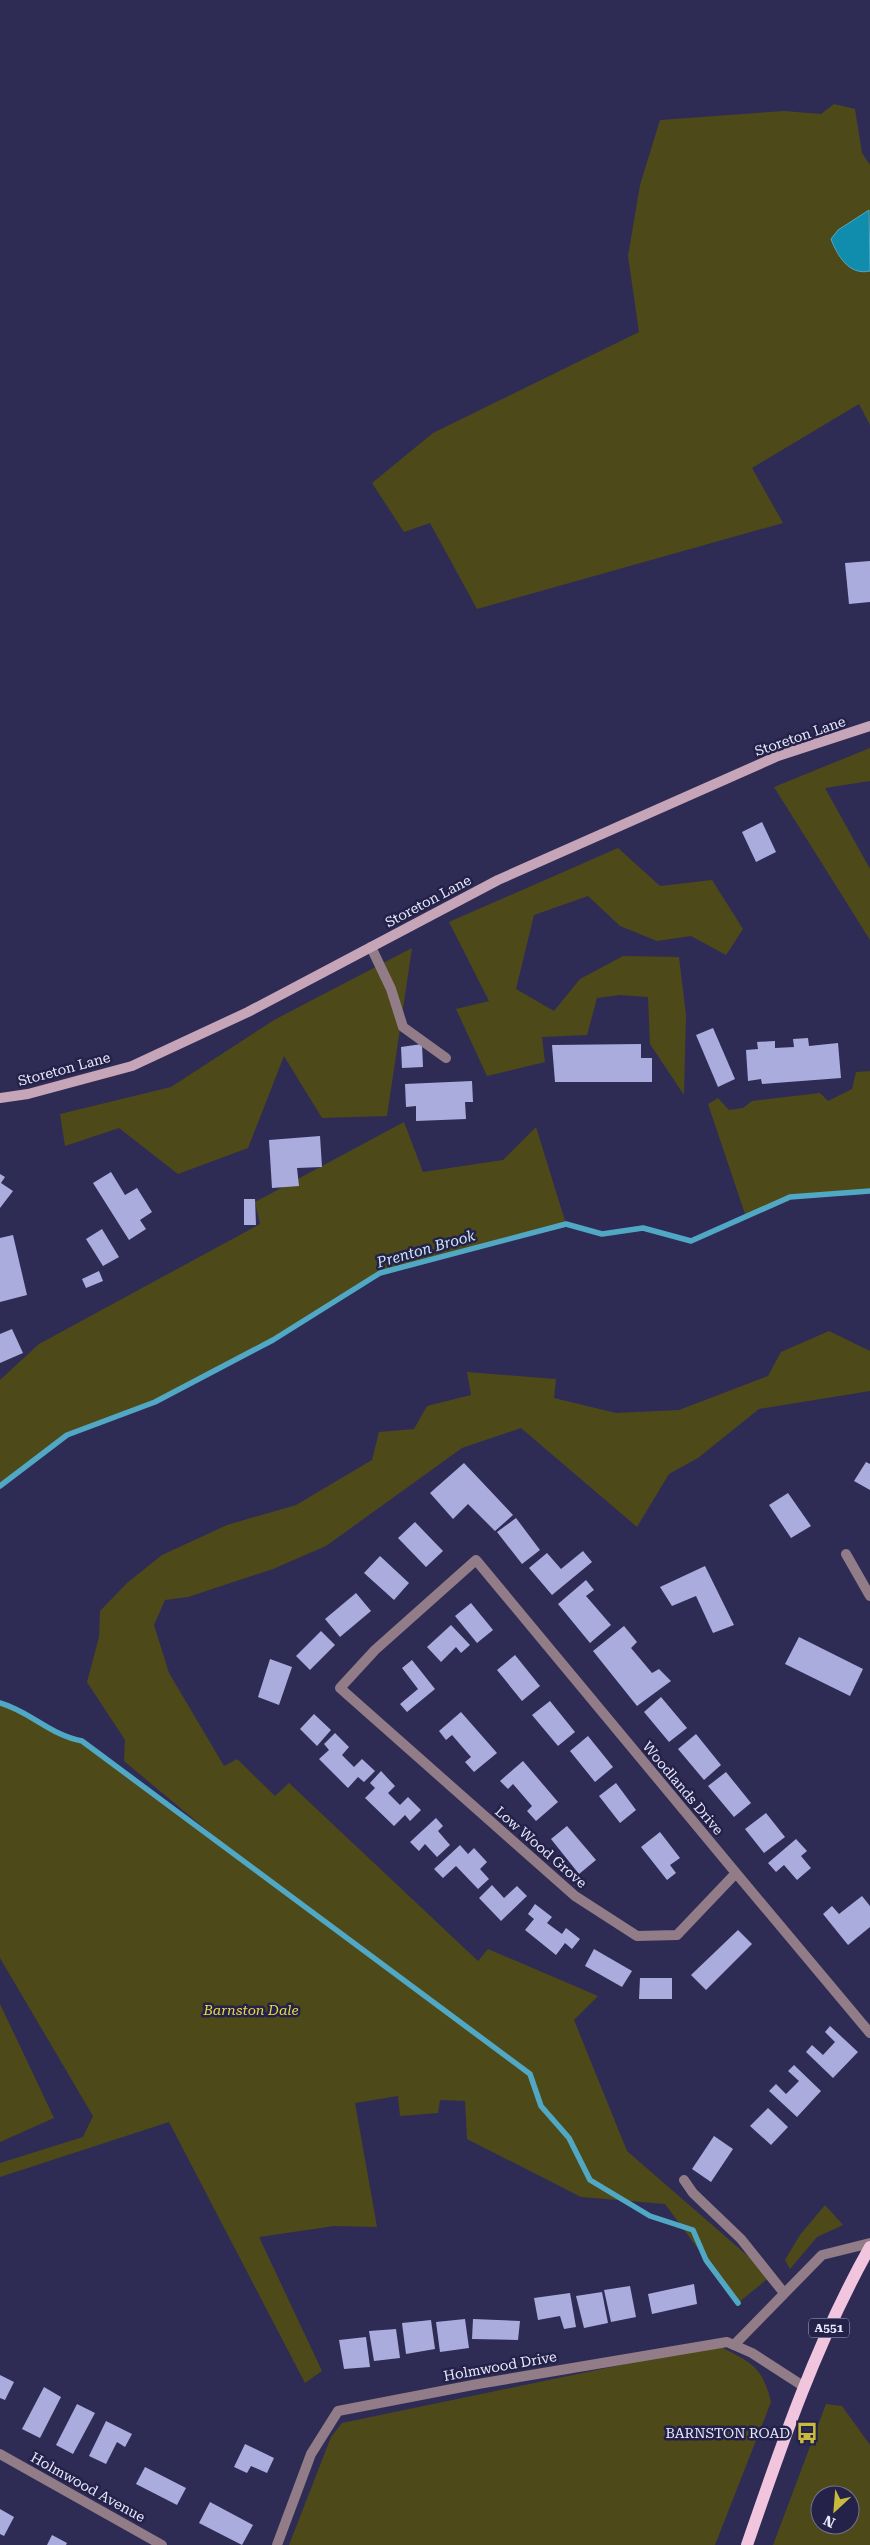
<svg xmlns="http://www.w3.org/2000/svg" width="870" height="2545" font-family="'Roboto Serif',serif">
	<style>
		.green { fill: #4e4919; fill-rule: evenodd }
		.water { fill: #108cad; stroke: #51a8c5 }
		.lines { fill: none; stroke-linecap: round; stroke-linejoin: round }
		.stream { stroke: #51a8c5; stroke-width: 5.5 }
		.building { fill: #abacde }
		.lane { stroke: #917c88; stroke-width: 10 }
		.street { stroke: #917c88; stroke-width: 10 }
		.secondary { stroke: #c7a5b8; stroke-width: 10 }
		.primary { stroke: #f1c5de; stroke-width: 12 }
		.labels { text-anchor: middle; stroke-width: 5; stroke-linejoin: round; paint-order: stroke }
		.shield { fill: #242249; stroke: #adadc8; stroke-width: 1 }
		.shield-label { font-size: 12px; font-weight: bold; fill: #e8e9fe }
		.street-label { font-size: 14px; fill: #e8e9fe; stroke: #242249 }
		.park-label { font-size: 14px; font-style: italic; fill: #ebdc43; stroke: #242249 }
		.poi-label { font-size: 14px; fill: #e8e9fe; stroke: #242249; text-anchor: end }
		.water-label { font-size: 15px; font-style: italic; fill: #cae6f1; stroke: #242249 }
	</style>
	<rect width="100%" height="100%" fill="#2e2c55"/>
	<g class="green">
		<path d="M834,104L855,109L862,153L870,165V425L859,404L752,468L783,523L477,609L430,523L404,532L372,483L433,433L639,332L628,256L640,185L660,120L784,111L821,114Z"/>
		<path d="M870,748V781L825,788L870,869V940L774,787Z"/>
		<path d="M618,848L660,886L712,880L743,929L726,955L691,936L657,941L620,926L588,896L534,915L516,989L554,1011L580,979L623,956L679,957L686,1015L684,1095L650,1044L648,997L620,995L597,998L587,1035L542,1037L545,1062L487,1076L456,1009L489,1001L449,922Z"/>
		<path d="M412,948L387,1116L322,1118L284,1056L248,1148L178,1174L119,1128L65,1146L60,1114L171,1087L274,1020Z"/>
		<path d="M870,1071V1191L790,1197L746,1217L708,1104L718,1098L729,1110L743,1108L752,1101L820,1093L828,1101L852,1089L856,1072Z"/>
		<path d="M404,1122L423,1172L503,1160L536,1127L566,1224L380,1273L273,1340L155,1401L67,1435L0,1486V1380L39,1344L260,1224L255,1202Z"/>
		<path d="M829,1331L870,1351V1391L759,1409L698,1458L669,1474L637,1527L521,1428L462,1448L326,1546L273,1569L188,1597L165,1600L154,1625L169,1673L224,1766L237,1759L275,1796L289,1783L478,1961L488,1949L598,1996L574,2020L627,2151L771,2276L738,2303L665,2204L581,2197L467,2139L465,2101L440,2100L438,2113L400,2116L398,2096L355,2103L377,2227L334,2226L259,2237L322,2371L305,2383L169,2122L0,2177V2163L83,2137L93,2116L0,1958V1703C31,1712 50,1735 82,1741L246,1863L124,1761L125,1740L87,1682L99,1637L100,1611L127,1583L162,1555L227,1525L296,1505L372,1460L379,1432L414,1429L427,1406L471,1395L467,1372L556,1379L554,1398L616,1413L679,1410L768,1376L781,1352Z"/>
		<path d="M0,2004L54,2118L0,2142Z"/>
		<path d="M825,2205L843,2225L817,2237L790,2269L785,2260L800,2235Z"/>
		<path d="M717,2345C749,2362 762,2364 771,2402L715,2545H289L331,2437L342,2423Z"/>
		<path d="M826,2404L842,2406L870,2445V2545H773ZM820,2495H850V2525H820Z"/>
	</g>
	<path class="water" d="M869,210L870,271C849,276 837,255 831,239L838,230Z"/>
	<g class="lines">
		<g class="stream">
			<path d="M0,1486L67,1435L155,1402L273,1340L380,1273L566,1224L602,1234L643,1228L691,1241L790,1197L870,1191"/>
			<path d="M0,1703C31,1712 50,1735 82,1741L530,2074L541,2106L569,2138L590,2180L650,2216L693,2230L706,2260L738,2303"/>
		</g>
	</g>
	<g class="building">
		<path d="M870,561V602L849,604L845,563Z"/>
		<path d="M762,822L776,852L756,862L742,832Z"/>
		<path d="M713,1028L735,1079L718,1087L696,1035Z"/>
		<path d="M808,1038L809,1046L838,1043L841,1078L762,1084L761,1079L748,1081L746,1050L758,1049L757,1042L775,1041V1048L794,1047L793,1039Z"/>
		<path d="M422,1044L423,1067L402,1068L401,1047Z"/>
		<path d="M641,1044V1058H652V1082H555L552,1045Z"/>
		<path d="M472,1081L473,1102H465L466,1119L416,1121V1106L406,1107L405,1084Z"/>
		<path d="M320,1136L322,1167L297,1168L299,1186L272,1188L269,1140Z"/>
		<path d="M111,1172L125,1195L137,1188L152,1212L140,1220L146,1229L129,1240L93,1183Z"/>
		<path d="M0,1174L5,1177L1,1183L13,1191L0,1208Z"/>
		<path d="M244,1199H255L256,1225H244Z"/>
		<path d="M102,1229L119,1257L103,1266L86,1239Z"/>
		<path d="M13,1235L27,1295L0,1302V1238Z"/>
		<path d="M99,1271L103,1281L86,1288L82,1279Z"/>
		<path d="M12,1329L23,1353L0,1363V1334Z"/>
		<path d="M866,1462L870,1464V1490L854,1481Z"/>
		<path d="M464,1463L513,1515L495,1531L468,1504L453,1519L430,1493Z"/>
		<path d="M788,1493L811,1526L791,1538L769,1505Z"/>
		<path d="M516,1518L540,1550L522,1564L497,1532Z"/>
		<path d="M415,1522L443,1551L426,1567L398,1538Z"/>
		<path d="M583,1551L592,1562L552,1595L529,1568L547,1553L561,1569Z"/>
		<path d="M380,1556L409,1583L394,1600L364,1573Z"/>
		<path d="M705,1566L734,1625L713,1633L696,1596L672,1606L660,1587Z"/>
		<path d="M586,1580L594,1590L586,1596L611,1625L590,1643L558,1604Z"/>
		<path d="M356,1593L371,1611L340,1637L325,1619Z"/>
		<path d="M471,1603L493,1630L477,1643L455,1616Z"/>
		<path d="M451,1625L470,1645L461,1653L456,1647L441,1662L427,1647Z"/>
		<path d="M624,1626L637,1642L631,1648L652,1673L659,1669L671,1681L637,1706L593,1651Z"/>
		<path d="M321,1631L335,1645L310,1670L296,1656Z"/>
		<path d="M799,1637L863,1669L850,1696L785,1664Z"/>
		<path d="M515,1655L540,1686L522,1701L497,1670Z"/>
		<path d="M270,1659L292,1667L279,1705L258,1697Z"/>
		<path d="M412,1660L435,1689L407,1712L400,1704L418,1689L402,1668Z"/>
		<path d="M661,1697L687,1728L669,1742L644,1712Z"/>
		<path d="M550,1701L575,1732L558,1746L532,1715Z"/>
		<path d="M461,1712L497,1753L474,1772L465,1762L471,1757L452,1735L446,1740L439,1731Z"/>
		<path d="M314,1714L331,1730L317,1746L300,1729Z"/>
		<path d="M335,1733L349,1747L342,1755L354,1767L362,1759L375,1771L364,1782L358,1777L348,1788L319,1759L329,1750L324,1744Z"/>
		<path d="M696,1734L721,1765L704,1780L678,1749Z"/>
		<path d="M588,1736L613,1767L595,1782L570,1751Z"/>
		<path d="M523,1761L558,1802L536,1821L527,1811L532,1806L513,1784L508,1789L500,1781Z"/>
		<path d="M381,1771L395,1786L388,1793L400,1805L408,1797L421,1810L410,1821L405,1815L394,1826L365,1798L375,1788L370,1783Z"/>
		<path d="M726,1772L751,1803L734,1817L708,1786Z"/>
		<path d="M616,1783L636,1810L620,1823L599,1796Z"/>
		<path d="M766,1813L785,1837L764,1853L745,1829Z"/>
		<path d="M436,1818L443,1826L438,1831L450,1845L437,1857L425,1844L419,1851L410,1842Z"/>
		<path d="M567,1826L596,1860L579,1874L551,1839Z"/>
		<path d="M660,1832L680,1858L670,1865L676,1873L667,1880L641,1847Z"/>
		<path d="M796,1839L807,1851L801,1856L811,1868L797,1880L784,1865L776,1872L768,1863Z"/>
		<path d="M460,1845L468,1854L474,1848L487,1862L480,1869L489,1879L478,1889L456,1866L443,1878L434,1869Z"/>
		<path d="M492,1885L504,1898L517,1886L527,1896L501,1921L479,1898Z"/>
		<path d="M862,1896L870,1906V1927L848,1945L823,1914L832,1906L839,1914Z"/>
		<path d="M535,1904L552,1917L547,1923L562,1934L566,1928L580,1939L572,1949L565,1943L556,1955L525,1930L534,1919L528,1914Z"/>
		<path d="M738,1930L752,1944L706,1990L691,1975Z"/>
		<path d="M594,1949L632,1971L622,1987L585,1966Z"/>
		<path d="M640,1978H672V1999H639Z"/>
		<path d="M830,2026L858,2052L833,2078L806,2052L812,2045L823,2055L835,2042L825,2032Z"/>
		<path d="M794,2065L821,2091L797,2117L769,2091L776,2084L786,2094L799,2081L788,2071Z"/>
		<path d="M768,2108L788,2127L771,2145L750,2126Z"/>
		<path d="M714,2136L733,2149L711,2182L692,2169Z"/>
		<path d="M694,2284L697,2304L652,2314L648,2294Z"/>
		<path d="M630,2286L636,2317L611,2322L604,2290Z"/>
		<path d="M602,2292L608,2323L584,2328L576,2296Z"/>
		<path d="M570,2293L576,2327L564,2329L560,2316L538,2320L534,2298Z"/>
		<path d="M465,2319L469,2348L440,2352L436,2322Z"/>
		<path d="M473,2319L520,2321L518,2340L472,2339Z"/>
		<path d="M431,2320L435,2349L406,2354L402,2323Z"/>
		<path d="M396,2329L400,2358L374,2361L369,2331Z"/>
		<path d="M366,2337L370,2367L344,2369L339,2340Z"/>
		<path d="M0,2375L14,2382L5,2400L0,2398Z"/>
		<path d="M44,2387L61,2397L40,2438L22,2429Z"/>
		<path d="M77,2404L95,2413L73,2454L56,2445Z"/>
		<path d="M106,2421L132,2434L125,2447L117,2442L106,2464L89,2456Z"/>
		<path d="M245,2444L274,2458L267,2473L251,2466L247,2473L234,2467Z"/>
		<path d="M145,2467L186,2488L177,2505L136,2484Z"/>
		<path d="M210,2502L253,2525L242,2545L199,2523Z"/>
		<path d="M0,2509L14,2517L4,2536L0,2534Z"/>
		<path d="M52,2535L67,2543L66,2545H47Z"/>
	</g>
	<g class="lines">
		<g class="lane">
			<path d="M371,947L391,989L403,1027L446,1058"/>
			<path d="M684,2180L693,2193L741,2239L784,2293"/>
			<path d="M734,2345L822,2255L870,2243"/>
		</g>
		<g class="street">
			<path d="M846,1554L870,1596"/>
			<path d="M736,1873L677,1935L637,1936L575,1896L340,1688L375,1650L476,1560L736,1873L870,2033"/>
			<path d="M0,2454L162,2545"/>
			<path d="M277,2545L311,2454L338,2411L478,2384L727,2342L752,2353L803,2386"/>
		</g>
		<path class="secondary" d="M0,1098L28,1094L132,1066L248,1012L498,880L778,756L870,726"/>
		<path class="primary" d="M747,2545C782,2443 817,2341 870,2247"/>
	</g>
	<defs>
		<g id="bus-bare" transform="scale(1.725)"><path d="M-5-6H5V4H4V6H2V4H-2V6H-4V4H-5ZM-3.5-4V0h7V-4ZM-3.5 1.2v1.5H-2V1.2ZM2 1.2v1.5H3.5V1.2Z" fill="#c8bb3b" stroke="#242249" stroke-width="2.5" paint-order="stroke"/></g>
	</defs>
	<g fill-rule="evenodd">
		<use href="#bus-bare" x="807" y="2433"/>
	</g>
	<g class="labels">
		<rect class="shield" x="809" y="2318.5" width="40" height="19" rx="4"/>
		<g class="shield-label">
			<text x="829" y="2332">A551</text>
		</g>
		<g class="street-label">
			<text transform="translate(800 736) rotate(-19)" y="5">Storeton Lane</text>
			<text transform="translate(428 901) rotate(-28)" y="5">Storeton Lane</text>
			<text transform="translate(64 1069) rotate(-15)" y="5">Storeton Lane</text>
			<text transform="translate(683 1788) rotate(50)" y="5">Woodlands Drive</text>
			<text transform="translate(541 1847) rotate(41)" y="5">Low Wood Grove</text>
			<text transform="translate(500 2366) rotate(-10)" y="5">Holmwood Drive</text>
			<text transform="translate(88 2487) rotate(29)" y="5">Holmwood Avenue</text>
		</g>
		<g class="park-label">
			<text x="251" y="2015">Barnston Dale</text>
		</g>
		<g class="poi-label">
			<text x="790" y="2438">BARNSTON ROAD</text>
		</g>
		<g class="water-label">
			<text transform="translate(426 1249) rotate(-16)" y="5">Prenton Brook</text>
		</g>
	</g>
	<g transform="translate(835 2510) rotate(206)"><circle r="24" fill="#242249" stroke="#727291"/>
	<path d="M0-4L9 19L0 12L-9 19Z" fill="#c8bb3b"/>
	<text y="-8" font-size="14" font-weight="bold" text-anchor="middle" fill="#e8e9fe">N</text>
	</g>
</svg>
